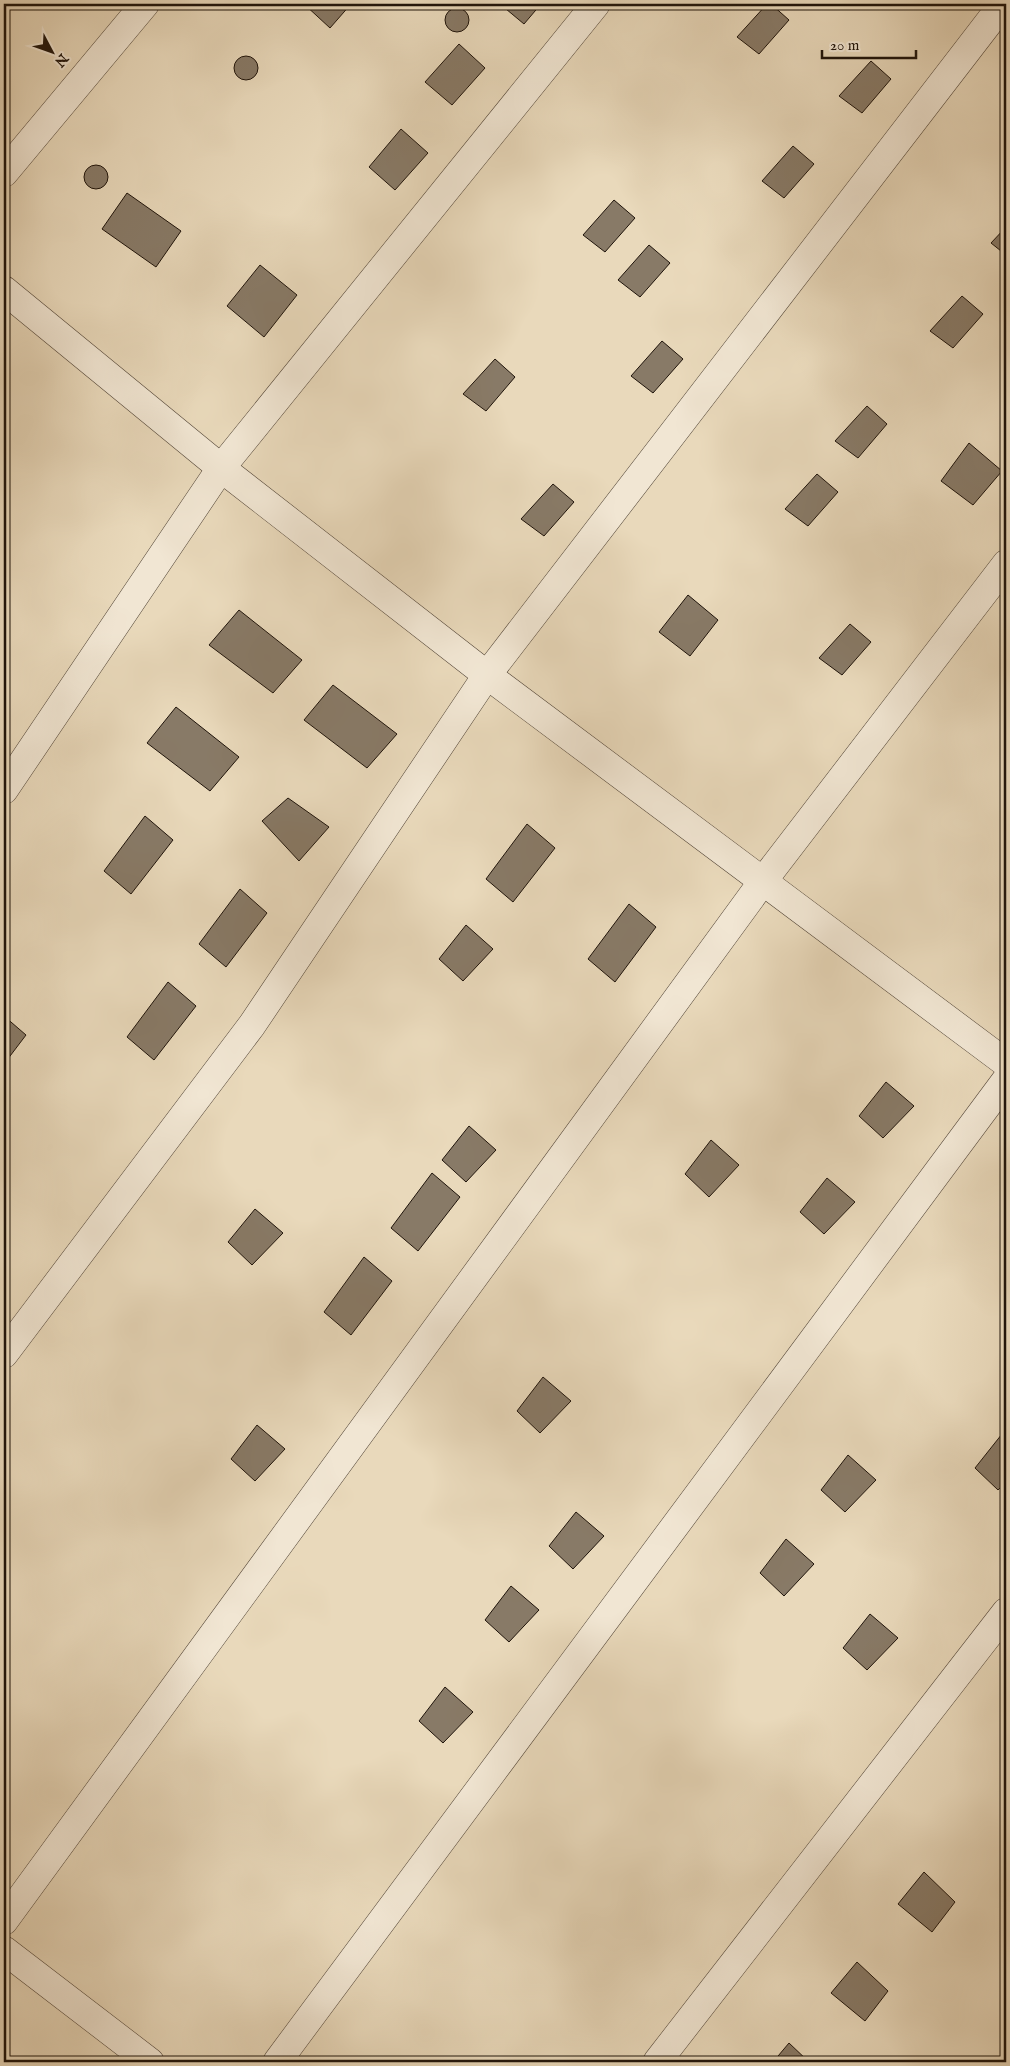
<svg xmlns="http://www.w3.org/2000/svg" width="1010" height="2066" font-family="'IM FELL English',serif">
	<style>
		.building { fill: #887a67; stroke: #1f140b }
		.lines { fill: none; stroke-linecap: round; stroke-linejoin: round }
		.minor-casing { stroke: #524537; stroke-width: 29 }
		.minor { stroke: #f1e6d3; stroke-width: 28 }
	</style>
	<rect width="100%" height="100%" fill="#e9d9bb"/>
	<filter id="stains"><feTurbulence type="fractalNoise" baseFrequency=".004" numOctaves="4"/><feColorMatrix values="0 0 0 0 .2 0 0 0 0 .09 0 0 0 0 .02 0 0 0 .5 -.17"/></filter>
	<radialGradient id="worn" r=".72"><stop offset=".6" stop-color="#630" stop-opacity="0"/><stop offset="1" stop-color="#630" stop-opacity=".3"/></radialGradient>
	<g class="building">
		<path d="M304,4H351L330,28Z"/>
		<path d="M500,4H541L524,24Z"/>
		<path d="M767,4H771L789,20L759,54L737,37Z"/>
		<circle cx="457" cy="20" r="12"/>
		<path d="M459,44L485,68L452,105L425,82Z"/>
		<circle cx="246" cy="68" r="12"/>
		<path d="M871,61L891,79L862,113L839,96Z"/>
		<path d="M401,129L428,153L395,190L369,167Z"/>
		<path d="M793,146L814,164L784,198L762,181Z"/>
		<circle cx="96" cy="177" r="12"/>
		<path d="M127,193L181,231L156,267L102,229Z"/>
		<path d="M614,200L635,218L605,252L583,235Z"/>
		<path d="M1006,227V255L991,243Z"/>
		<path d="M649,245L670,263L640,297L618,280Z"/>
		<path d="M260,265L297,295L264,337L227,306Z"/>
		<path d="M962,296L983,314L953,348L930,331Z"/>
		<path d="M662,341L683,359L653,393L631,376Z"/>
		<path d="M495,359L515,377L486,411L463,394Z"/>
		<path d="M867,406L887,424L858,458L835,441Z"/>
		<path d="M969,443L1002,471L973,505L941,481Z"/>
		<path d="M817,474L838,492L808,526L785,509Z"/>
		<path d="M553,484L574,502L544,536L521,519Z"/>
		<path d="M688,595L718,620L690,656L659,632Z"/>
		<path d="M239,610L302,660L273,693L209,645Z"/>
		<path d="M850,624L871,642L842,675L819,658Z"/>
		<path d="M333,685L397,734L367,768L304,720Z"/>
		<path d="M176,707L239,757L210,791L147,743Z"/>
		<path d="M288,798L329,827L299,861L262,821Z"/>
		<path d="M145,816L173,840L131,894L104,871Z"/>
		<path d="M527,824L555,848L513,902L486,879Z"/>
		<path d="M240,889L267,913L226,967L199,944Z"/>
		<path d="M629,904L656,927L615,982L588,959Z"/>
		<path d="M466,925L493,949L463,981L439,959Z"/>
		<path d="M168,982L196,1006L154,1060L127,1037Z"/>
		<path d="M4,1016L26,1035L4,1064Z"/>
		<path d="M886,1082L914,1106L883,1138L859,1116Z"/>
		<path d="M469,1126L496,1150L466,1182L442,1160Z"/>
		<path d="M711,1140L739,1165L709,1197L685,1174Z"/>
		<path d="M432,1173L460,1197L418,1251L391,1228Z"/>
		<path d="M827,1178L855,1202L824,1234L800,1212Z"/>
		<path d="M255,1209L283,1233L252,1265L228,1242Z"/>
		<path d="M364,1257L392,1281L351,1335L324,1312Z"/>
		<path d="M543,1377L571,1401L540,1433L517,1411Z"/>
		<path d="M257,1425L285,1449L255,1481L231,1459Z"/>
		<path d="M1002,1434L1006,1438V1482L998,1490L975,1468Z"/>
		<path d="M848,1455L876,1480L845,1512L821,1490Z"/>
		<path d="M576,1512L604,1536L573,1569L549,1546Z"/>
		<path d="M786,1539L814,1564L784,1596L760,1573Z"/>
		<path d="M511,1586L539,1610L509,1642L485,1620Z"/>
		<path d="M870,1614L898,1638L867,1670L843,1648Z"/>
		<path d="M445,1687L473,1712L443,1743L419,1721Z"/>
		<path d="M924,1872L955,1902L932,1932L898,1904Z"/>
		<path d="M857,1962L888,1991L865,2021L831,1993Z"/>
		<path d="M789,2043L809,2062H773Z"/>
	</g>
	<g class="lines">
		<g class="minor-casing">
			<g id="minor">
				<path d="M4,173L145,4"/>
				<path d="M4,290L221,468L487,675L1006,1063"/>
				<path d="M4,790L221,468L596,4"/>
				<path d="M4,1354L252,1025L487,675L1003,4"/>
				<path d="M4,1921L763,881L1006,564"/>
				<path d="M4,1950L150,2062"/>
				<path d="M277,2062L1006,1080"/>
				<path d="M657,2062L1006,1612"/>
			</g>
		</g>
		<use href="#minor" class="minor"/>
	</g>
	<rect width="1010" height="2066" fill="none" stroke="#e9d9bb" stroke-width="20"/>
	<rect x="5" y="5" width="1000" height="2056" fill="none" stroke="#1f140b" stroke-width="2.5"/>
	<rect x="10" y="10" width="990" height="2046" fill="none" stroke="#1f140b"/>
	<g transform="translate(52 52) rotate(131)" stroke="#f1e6d3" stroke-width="4" paint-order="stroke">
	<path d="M0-4L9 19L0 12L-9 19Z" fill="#1f140b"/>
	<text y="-8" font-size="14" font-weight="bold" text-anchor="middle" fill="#1f140b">N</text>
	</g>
	<path d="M822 50v8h94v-8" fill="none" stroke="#1f140b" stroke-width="2.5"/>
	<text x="830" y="50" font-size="15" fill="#1f140b" stroke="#f1e6d3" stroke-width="4" paint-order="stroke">20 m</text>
	<rect width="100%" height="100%" filter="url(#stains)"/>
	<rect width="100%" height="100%" fill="url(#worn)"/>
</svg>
